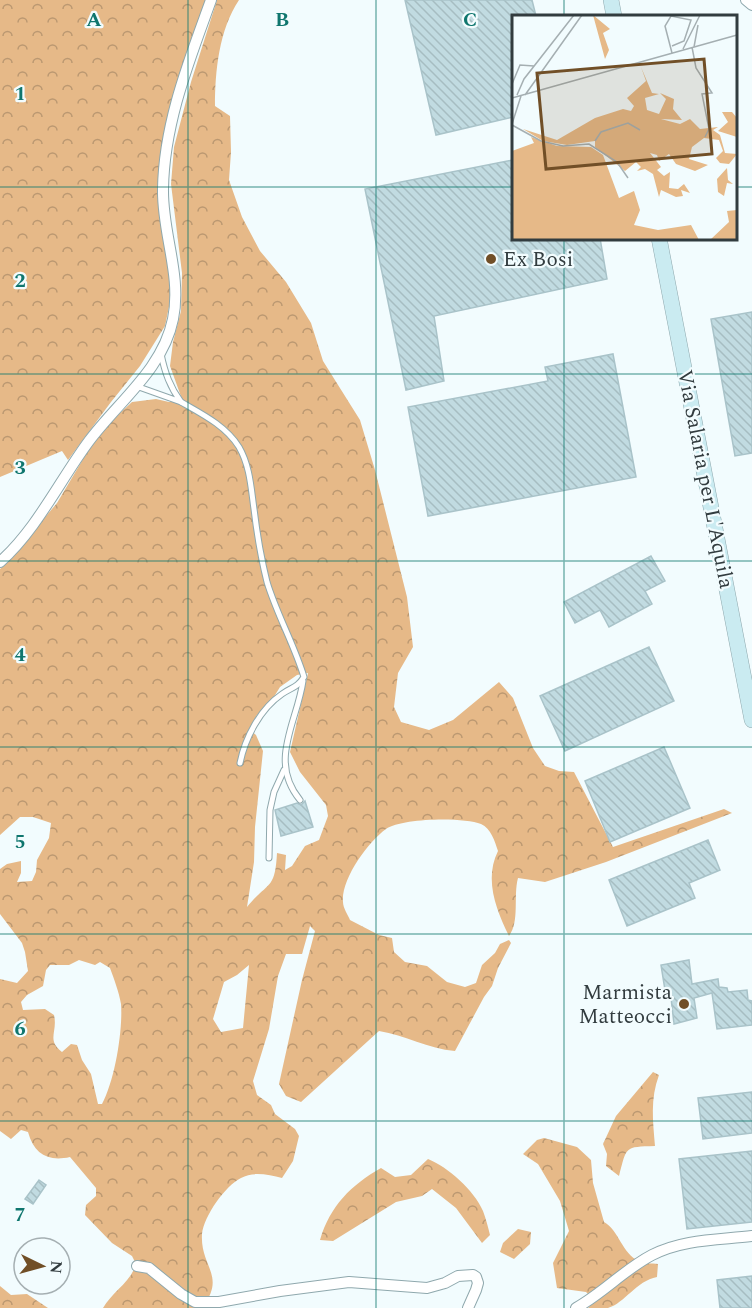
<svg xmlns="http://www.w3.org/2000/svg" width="752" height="1308" font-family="Spectral,serif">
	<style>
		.forest { fill: url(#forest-crowns); fill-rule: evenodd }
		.building { fill: url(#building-back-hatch); stroke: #a9c3c9; stroke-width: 1.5 }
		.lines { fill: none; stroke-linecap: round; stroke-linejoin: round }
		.lane-casing { stroke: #8fa8ad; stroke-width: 7 }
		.street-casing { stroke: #8fa8ad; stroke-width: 12 }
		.secondary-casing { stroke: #8fa8ad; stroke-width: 16 }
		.lane { stroke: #fff; stroke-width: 5 }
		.street { stroke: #fff; stroke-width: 10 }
		.secondary { stroke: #caebf1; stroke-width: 15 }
		.grid { fill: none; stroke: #0f766e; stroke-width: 1.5; stroke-opacity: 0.55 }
		.poi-dot { fill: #714f27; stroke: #f2fcfe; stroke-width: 2 }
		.labels { text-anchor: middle; stroke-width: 4.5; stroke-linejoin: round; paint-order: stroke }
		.poi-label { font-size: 21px; fill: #323c3f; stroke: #f2fcfe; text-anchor: start }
		.street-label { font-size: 21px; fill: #323c3f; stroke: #f2fcfe }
		.inset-road { fill: none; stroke: #a5afb2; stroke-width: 1.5 }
		.view { fill: #714f27; fill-opacity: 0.15; stroke: #714f27; stroke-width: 3 }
		.inset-edge { fill: none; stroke: #323c3f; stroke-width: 3 }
		.grid-label { font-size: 20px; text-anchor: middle; font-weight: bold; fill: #0f766e; stroke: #f2fcfe; stroke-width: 4.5; stroke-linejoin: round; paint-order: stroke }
	</style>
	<defs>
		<pattern id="forest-crowns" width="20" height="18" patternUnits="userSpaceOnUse" patternTransform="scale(1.5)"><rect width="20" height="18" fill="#e6b988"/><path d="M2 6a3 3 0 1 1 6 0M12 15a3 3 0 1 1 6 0" fill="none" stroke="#bb9871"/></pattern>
		<pattern id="building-back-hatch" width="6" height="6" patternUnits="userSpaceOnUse" patternTransform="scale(1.5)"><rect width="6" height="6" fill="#c1dbe1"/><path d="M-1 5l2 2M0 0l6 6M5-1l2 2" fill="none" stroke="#a6bdc2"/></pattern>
	</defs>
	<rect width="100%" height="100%" fill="#f2fcfe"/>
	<g class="forest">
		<path d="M0,0H207L161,167L171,297L165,326L140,366L111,402L68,460L62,451L0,477Z"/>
		<path d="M217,0H239C219,30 215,71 215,106L230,116L231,152L229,180L242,217L260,251L286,282L311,323L323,361L360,420L375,470L407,597L413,647L398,673L394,707L401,722L429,730L453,720L499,682L513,698L533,748L545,766L559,771L574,772L613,847L724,809L732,813L606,862L545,882L518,878C513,897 520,921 509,936C496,910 484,879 498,851C495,842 491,828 481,824C463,817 402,818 386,829C368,842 341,879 343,902C343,908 348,915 350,920L379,935L392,938L394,952L405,962L427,966L447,982L465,987L476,983L482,965L495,953L500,944L509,940L511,943L498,968L492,986L484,997L455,1051C428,1049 405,1035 379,1031L301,1102L286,1096L279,1084L302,980L315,931L310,926L302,954H286L278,976L269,1029L253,1081L257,1095L271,1105L275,1114L295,1129L299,1136L293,1161L282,1178C269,1175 253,1171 241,1178C225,1186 204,1216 202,1234C200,1268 227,1275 202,1308H103C112,1292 131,1282 136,1264L132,1256L112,1243L85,1215L86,1205L96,1196V1188L70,1157C48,1162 34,1154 28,1132L21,1130L11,1139L0,1131V979L17,983L28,971L25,952L22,943L0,914V869L7,864L21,861V873L17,882L32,881L36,872L37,860L49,838L51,823L33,817H20L0,835V569L5,565L57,503L98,434L118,415L132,402L156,399L169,402H183L170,366L173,342L181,311L182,273L171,184L174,147L191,82ZM308,673L290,752L300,772L326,805L328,816L319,840L305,846L292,866L285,870L286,855L277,853C275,891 268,881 247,907L254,862L255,827L263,751L256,735L249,729L257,715L272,700L280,687L297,675ZM79,960L95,965L100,962L110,968C114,979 119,992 121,1004C123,1030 115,1080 102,1104H98L91,1074L82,1060L77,1045L71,1044L62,1052C46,1040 58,1032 54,1015L45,1009L23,1010L21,1002L27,995L43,986L46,970L50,965H69ZM249,965L243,1028L221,1032L213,1019L224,982L237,975Z"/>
		<path d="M653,1072L659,1075C650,1099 653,1121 655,1146C624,1147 627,1146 619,1176L606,1166L607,1154L603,1144L616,1116Z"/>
		<path d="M544,1138L577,1147L591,1160L593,1183L604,1222C619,1230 622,1254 639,1261C644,1264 652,1263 658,1264L657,1277C636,1281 625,1303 608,1308C602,1308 594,1308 588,1308L595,1301L586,1292L557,1288L553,1263L569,1231L560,1201L538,1164L523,1154L537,1140Z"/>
		<path d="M428,1159C448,1167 474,1190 483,1211C486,1219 488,1227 490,1235L482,1243L456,1208L432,1189L422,1196L396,1202L333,1241L320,1240C330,1206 351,1185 381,1168L395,1177L411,1175Z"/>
		<path d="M518,1229L531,1232L530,1244L514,1259L500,1252L503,1243Z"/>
		<path d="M0,1286L11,1295L27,1294L48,1308H0Z"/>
	</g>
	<g class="building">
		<path d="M405,0H532L536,16H513V117L436,135Z"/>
		<path d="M513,160V238H600L607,279L434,316L444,381L406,390L365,189Z"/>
		<path d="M752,312V453L735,456L711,319Z"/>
		<path d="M613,354L636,477L428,516L408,407L548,381L545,367Z"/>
		<path d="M651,556L665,581L645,591L652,604L609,627L600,610L575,623L564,602Z"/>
		<path d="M649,647L674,701L565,751L540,696Z"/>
		<path d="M664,747L690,808L610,842L585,781Z"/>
		<path d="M305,801L313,827L281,836L275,810L297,803L301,805Z"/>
		<path d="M708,840L720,870L689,883L695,898L627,926L609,880Z"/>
		<path d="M689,960L692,984L718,979L719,987L727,988L728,992L747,990L748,1000L752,1001V1025L717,1029L712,993L694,998L697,1018L674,1024L670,989L665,990L661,965Z"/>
		<path d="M752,1092V1133L703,1139L698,1098Z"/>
		<path d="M752,1151V1222L687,1229L679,1159Z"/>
		<path d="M39,1180L46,1185L33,1204L25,1199Z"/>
		<path d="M752,1276V1308H720L717,1280Z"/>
	</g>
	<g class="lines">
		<g class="lane-casing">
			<g id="lane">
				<path d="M136,386L181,402C170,387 165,373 161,354"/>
				<path d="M181,402C202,414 226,426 239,447C250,466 251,488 254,509C257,534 261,558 267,582C277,615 294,644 304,677C297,688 292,687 282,694C260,709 245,738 240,763"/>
				<path d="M300,800C268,761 297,723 303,681"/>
				<path d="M269,858L270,810L274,792L284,770"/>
			</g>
		</g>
		<g class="street-casing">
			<g id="street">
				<path d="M746,0L752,5"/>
				<path d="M0,562C37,529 60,480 89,441C118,402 163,369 173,319C182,275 162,233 163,189C164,123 189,61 211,0"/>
				<path d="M137,1266L149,1268L181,1294L195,1302H219L280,1291L349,1282L427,1288L445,1283L458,1276L473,1275L476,1277L478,1283L476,1290L468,1308"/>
				<path d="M576,1308C603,1293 625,1269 652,1255C683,1239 718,1240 752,1236"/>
			</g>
		</g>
		<g class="secondary-casing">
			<g id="secondary">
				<path d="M611,0L614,16"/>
				<path d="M659,238L752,720"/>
			</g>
		</g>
		<use href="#lane" class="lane"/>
		<use href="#street" class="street"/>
		<use href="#secondary" class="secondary"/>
	</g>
	<path class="grid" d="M188,0V1308M376,0V1308M564,0V16M0,187H514M736,187H752M564,238V1308M0,374H752M0,561H752M0,747H752M0,934H752M0,1121H752"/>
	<g class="poi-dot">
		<circle cx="491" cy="259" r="6"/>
		<circle cx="684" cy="1004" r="6"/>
	</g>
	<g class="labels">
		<g class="poi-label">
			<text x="503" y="266">Ex Bosi</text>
			<text x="672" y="999" text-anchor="end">Marmista<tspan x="672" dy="24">Matteocci</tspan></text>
		</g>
		<g class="street-label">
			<text transform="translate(706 479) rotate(79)" y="7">Via Salaria per L'Aquila</text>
		</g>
	</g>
	<g transform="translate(512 15)">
		<rect width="225" height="225" fill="#f2fcfe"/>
		<path d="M81,0L98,14L91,18L97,35L93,44ZM129,52L140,78L147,79L133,83L135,95L147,99L154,84L148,78L162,84L161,94L170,105L149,104L168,109L178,104L188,114L206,112L201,115L208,120L213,138L225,139L217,149L208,148L204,143L211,136L207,125L192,123L180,132L177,144L196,150L183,156L164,149L157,139L147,146L145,140L138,138L149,152L145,155L152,161L158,157L157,173L166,174L172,169L178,178L169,175L171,181L164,182L149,175L147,182L141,159L133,154L125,156L129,152L124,147L113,156L83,132V126L55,130L31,126L11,114L45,125L83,103L111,94L119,96L122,91L115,83L134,66ZM210,97H220L225,103V122L206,116L216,107ZM19,122L45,131L79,132L91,140L107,183L122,176L128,195L122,210L146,215L179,210L187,225H0V136L22,128ZM215,153L216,165L221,169L215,168L212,181L206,177L205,164ZM225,195V225H198L217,207L215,196Z" fill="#e6b988"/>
		<path class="inset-road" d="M180,32L184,53L200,78L190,79L197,114L193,122M182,32L186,10M171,34L188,0M160,38L153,11L159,1L179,5L172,26L160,31M0,69L8,50L22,51M5,80L12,64L62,0M13,80L70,0M0,83L225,20M0,109L9,81M0,110L29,126L51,131L77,129L105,147L116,163M83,126L89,117L116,108L128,115"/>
		<path class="view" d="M192,44L200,139L34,154L25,58Z"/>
		<rect width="225" height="225" class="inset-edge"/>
	</g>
	<g class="grid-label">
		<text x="94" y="26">A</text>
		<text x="282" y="26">B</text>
		<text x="470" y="26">C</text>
		<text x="20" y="100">1</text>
		<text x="20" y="287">2</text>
		<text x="20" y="474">3</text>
		<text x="20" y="661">4</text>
		<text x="20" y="848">5</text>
		<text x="20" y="1035">6</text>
		<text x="20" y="1221">7</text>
	</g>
	<g transform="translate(42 1266) rotate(95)"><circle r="28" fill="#f2fcfe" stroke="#a5afb2" stroke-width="1.5"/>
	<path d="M0-4.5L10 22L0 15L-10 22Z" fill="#714f27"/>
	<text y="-9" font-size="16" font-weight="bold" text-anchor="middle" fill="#323c3f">N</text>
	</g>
</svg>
